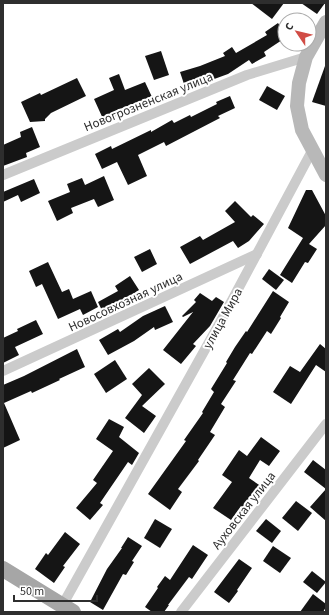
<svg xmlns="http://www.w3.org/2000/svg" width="329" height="615" font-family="'Source Sans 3',sans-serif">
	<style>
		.building { fill: #151515 }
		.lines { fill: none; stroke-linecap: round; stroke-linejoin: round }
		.street { stroke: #cbcbcb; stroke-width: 10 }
		.secondary { stroke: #b8b8b8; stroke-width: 14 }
		.primary { stroke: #a6a6a6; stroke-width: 16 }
		.labels { text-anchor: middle; stroke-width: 4; stroke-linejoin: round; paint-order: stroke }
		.street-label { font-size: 13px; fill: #2e2e2e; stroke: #fff }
	</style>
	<rect width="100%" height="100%" fill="#fff"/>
	<g class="building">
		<path d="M251,3H284L272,19Z"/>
		<path d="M301,3H325L317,14Z"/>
		<path d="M278,23L285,34V38L264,52L266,56L252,64L249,60L228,74L206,82V83L186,90L180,72L200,66L225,56L223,53L232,47L236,53L267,35L265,32Z"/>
		<path d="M161,51L169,75L154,80L145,56Z"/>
		<path d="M325,66H326V106L312,102Z"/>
		<path d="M119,74L125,90L145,82L152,97L139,103L138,102L117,110L119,115L104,121L94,99L114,90L109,78Z"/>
		<path d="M77,78L86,96L51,113L45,119V121L30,122L21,102L40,93L41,95Z"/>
		<path d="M267,86L285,96L277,110L259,100Z"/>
		<path d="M230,96L235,108L218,116L220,118L166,146L164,142L138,155L147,176L128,185L117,162L102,169L95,154L111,146L112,149L151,130V132L172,120L174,123L190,115L191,117L217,104L216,102Z"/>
		<path d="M32,127L40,147L26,153L27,157L3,166V145L21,137L20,132Z"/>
		<path d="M104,176L114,200L98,207L94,199L71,208L73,213L57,221L48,201L70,192L67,184L82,178L85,185Z"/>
		<path d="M34,179L40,193L21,202L18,195L3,202V192Z"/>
		<path d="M306,190H312L326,216V225L309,244L317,249L308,263L305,262L292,283L280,275L303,238L288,228Z"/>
		<path d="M235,201L251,217L253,215L264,224L249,241L238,248L233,241L190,264L180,247L200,236L203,240L235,222L225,211Z"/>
		<path d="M150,249L157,264L142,272L134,257Z"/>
		<path d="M48,262L62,292L69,289L73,299L91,291L98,307L83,315L80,309L58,319L42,284L36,287L29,271Z"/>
		<path d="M269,269L284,280L276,290L262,279Z"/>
		<path d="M130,276L139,290L117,304L120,310L105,317L98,302L118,291L115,286Z"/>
		<path d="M273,291L289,302L280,317L281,318L271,334L267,331L252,354L250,353L233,380L236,381L221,404L225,407L210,432L215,435L198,460L199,461L178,489L182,492L170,510L148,494L186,441L184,440L203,413L202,412L214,392L211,389L227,363L226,362L235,347L246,331L247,332Z"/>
		<path d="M200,293L212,301L216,297L224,302L210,326L193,344L196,346L181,364L163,350L193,312L183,317L182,316L196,302L194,300Z"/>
		<path d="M165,306L173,322L155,330L154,327L134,341L108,355L99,340L118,329L120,332L143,316Z"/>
		<path d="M36,320L43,334L15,347L19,355L3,363V338L18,331L17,329Z"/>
		<path d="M320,344L326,349V372L316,365L291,404L273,392L290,366L300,372Z"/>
		<path d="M77,349L85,367L59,379L60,380L32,393L31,391L4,403L20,440L3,448V385L24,376Z"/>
		<path d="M115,360L127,379L106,393L94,374Z"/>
		<path d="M149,368L165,384L142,406L156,416L144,433L125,418L142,395L132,384Z"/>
		<path d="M109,419L124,427L119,437L139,453L132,465L128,462L100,503L103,505L90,520L76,508L97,483L93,480L113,451L96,439Z"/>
		<path d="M261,437L280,451L269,466L260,460L249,478L265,489L257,500L251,496L243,508L241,506L231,520L213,508L232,482L222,475L239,450L247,456Z"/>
		<path d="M313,460L326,470V521L310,507L326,489L304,472Z"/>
		<path d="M296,501L312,513L298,531L282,518Z"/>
		<path d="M155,519L172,529L160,548L144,538Z"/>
		<path d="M266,519L281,531L272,543L256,531Z"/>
		<path d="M65,532L80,544L63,566L65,567L54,583L35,569L46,553L48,555Z"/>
		<path d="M128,537L142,546L132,561L134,562L126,575L123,574L103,610L90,602L107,569L122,548H121Z"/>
		<path d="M193,545L208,555L192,579L189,577L168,605H169L164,612H152L145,607L158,588L157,587L165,576L170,580Z"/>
		<path d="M273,546L291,558L280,573L263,561Z"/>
		<path d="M239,559L252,568L237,590L238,591L229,603L214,592Z"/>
		<path d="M312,571L326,582L317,593L303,582Z"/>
		<path d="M313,594L326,604V607L323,612H300Z"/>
	</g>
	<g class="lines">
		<g class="street">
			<path d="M3,175L247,75L306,57"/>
			<path d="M3,371L257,254"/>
			<path d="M62,606L222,319L313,149"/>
			<path d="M181,612L326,424"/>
		</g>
		<path class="secondary" d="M326,22L306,57L299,83L297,106L302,130L326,175"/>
		<path class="primary" d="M3,569L73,612"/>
	</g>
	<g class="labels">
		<g class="street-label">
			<text transform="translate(148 101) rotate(-22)" y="5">Новогрозненская улица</text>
			<text transform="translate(125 301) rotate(-25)" y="5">Новосовхозная улица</text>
			<text transform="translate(222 318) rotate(-61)" y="5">улица Мира</text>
			<text transform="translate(243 510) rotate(-52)" y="5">Ауховская улица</text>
		</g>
	</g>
	<rect width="329" height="615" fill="none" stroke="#2e2e2e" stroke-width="8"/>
	<g transform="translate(297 32) rotate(305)"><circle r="19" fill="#ffffff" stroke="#ababab"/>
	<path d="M0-3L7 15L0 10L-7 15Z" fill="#d14c45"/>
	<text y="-6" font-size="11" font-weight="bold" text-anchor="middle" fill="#2e2e2e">С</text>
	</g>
	<path d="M14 595v6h83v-6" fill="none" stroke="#2e2e2e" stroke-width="2"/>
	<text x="20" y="595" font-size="12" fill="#2e2e2e" stroke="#ffffff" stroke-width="3" paint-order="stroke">50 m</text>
</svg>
